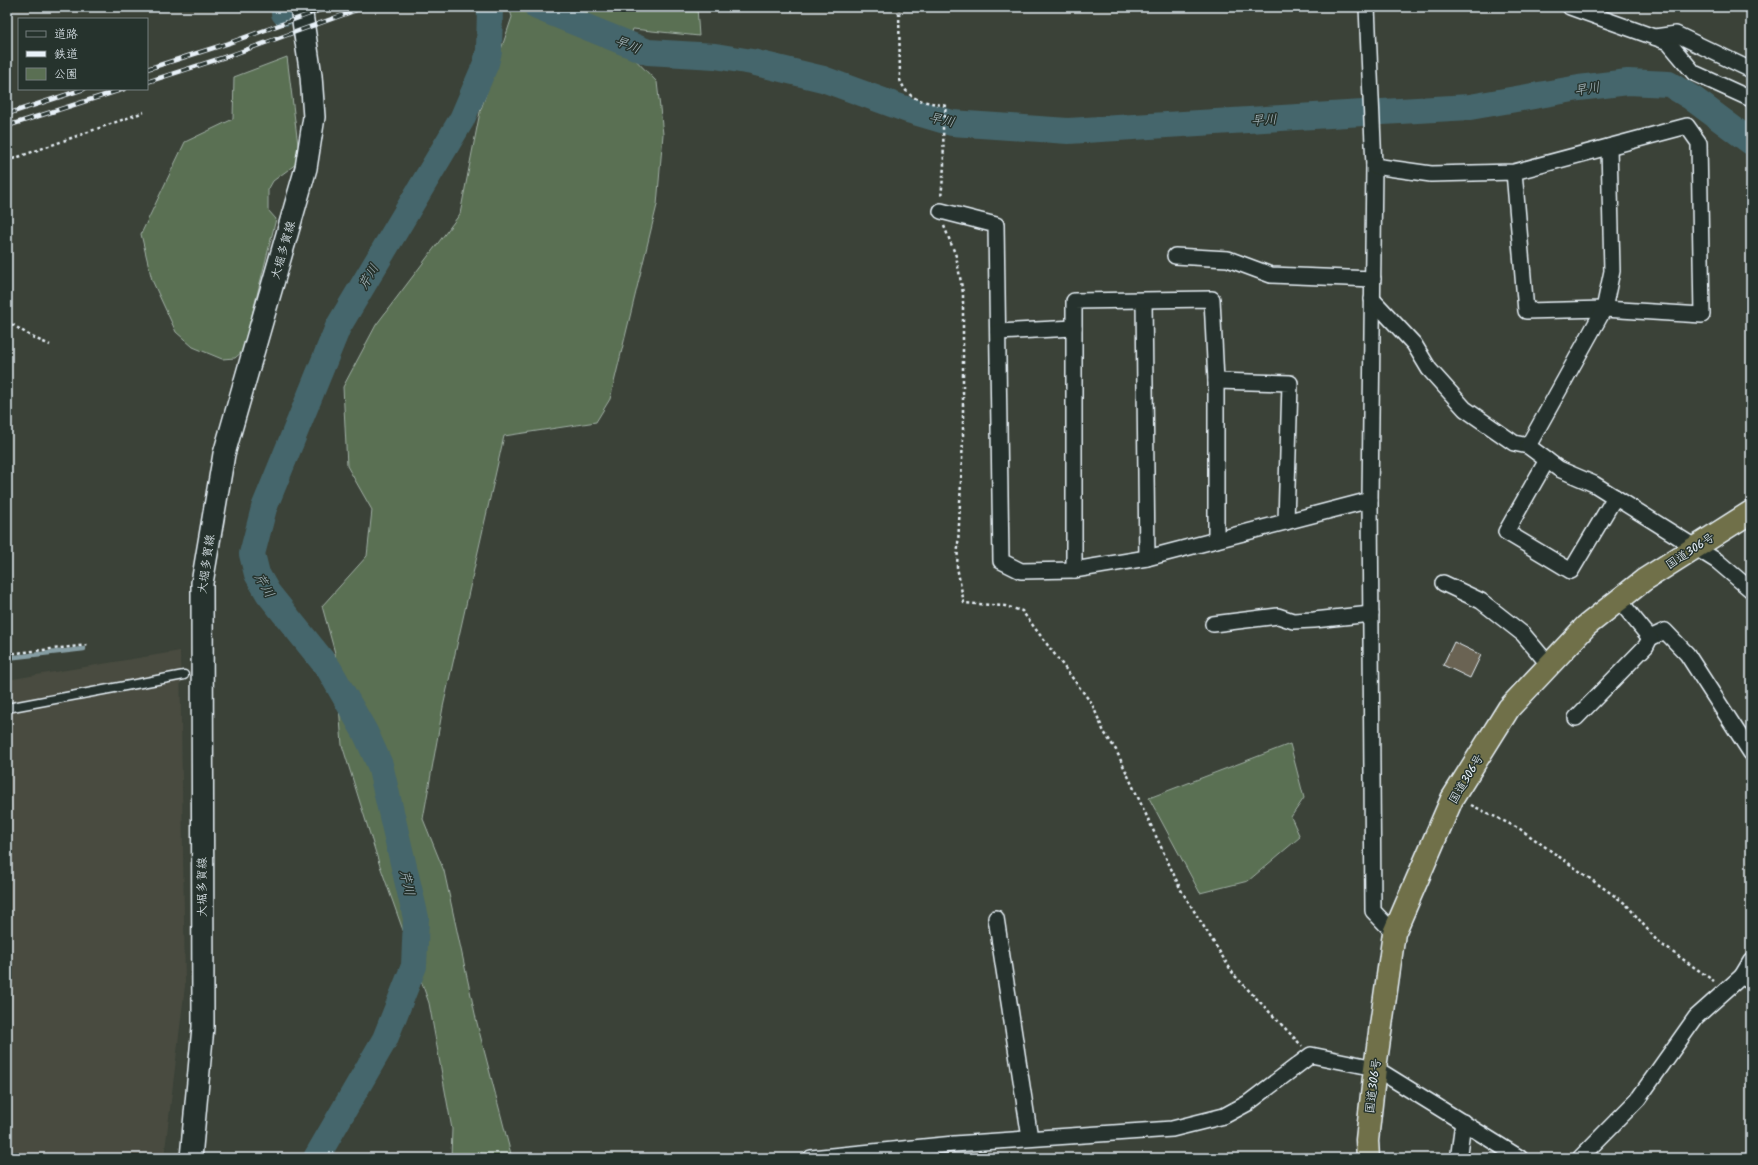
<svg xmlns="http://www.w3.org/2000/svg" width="1758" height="1165" font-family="Kalam,'Klee One',sans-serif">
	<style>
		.built { fill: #494c40 }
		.green { fill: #5a6f53; stroke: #a1b0a6 }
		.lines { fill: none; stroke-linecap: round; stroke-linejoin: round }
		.stream { stroke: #869ea4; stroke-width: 4.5 }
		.river { stroke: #45666c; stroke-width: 26 }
		.building { fill: #6b6453; stroke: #e8f1f8 }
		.service-casing { stroke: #e8f1f8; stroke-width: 11 }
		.minor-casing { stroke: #e8f1f8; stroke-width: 18 }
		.secondary-casing { stroke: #e8f1f8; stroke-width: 24 }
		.trunk-casing { stroke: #e8f1f8; stroke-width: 25 }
		.path { stroke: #e8f1f8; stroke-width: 2.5; stroke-dasharray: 3 3; stroke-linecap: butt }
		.service { stroke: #26332d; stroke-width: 8 }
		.minor { stroke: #26332d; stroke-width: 15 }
		.secondary { stroke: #26332d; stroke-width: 21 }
		.trunk { stroke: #70704a; stroke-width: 22 }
		.rail-casing { stroke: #e8f1f8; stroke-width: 4.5 }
		.rail { stroke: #26332d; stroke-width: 3; stroke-dasharray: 9; stroke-linecap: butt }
		.labels { text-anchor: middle; stroke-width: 3; stroke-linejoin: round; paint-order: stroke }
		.street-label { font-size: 12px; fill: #e8f1f8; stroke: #26332d }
		.water-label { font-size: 13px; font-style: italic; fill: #afc0c7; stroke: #26332d }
	</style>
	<rect width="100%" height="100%" fill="#3b4238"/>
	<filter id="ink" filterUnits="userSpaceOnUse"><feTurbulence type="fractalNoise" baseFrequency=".025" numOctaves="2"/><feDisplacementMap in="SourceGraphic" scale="8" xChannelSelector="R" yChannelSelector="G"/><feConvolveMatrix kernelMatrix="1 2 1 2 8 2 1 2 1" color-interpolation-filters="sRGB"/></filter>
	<g filter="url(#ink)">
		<path class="built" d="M180,651L185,986L164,1158H7V680Z"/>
		<g class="green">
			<path d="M509,7H697L699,36L633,29L626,50L657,82L663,134L657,205L610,399L596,422L504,436L443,707L423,819L444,871L477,1023L512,1158H451L452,1129L429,1003L379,863L342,745L335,653L322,606L367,556L372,510L347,466L343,387L376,325L460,214L480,112L512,17Z"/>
			<path d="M287,57L300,161L273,181L268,190V210L276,219L243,351L235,358L222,359L193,347L176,332L152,280L141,234L185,142L233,119L234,77Z"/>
			<path d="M1290,744L1304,798L1291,817L1300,837L1248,881L1200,893L1149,798Z"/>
		</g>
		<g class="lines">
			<path class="stream" d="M7,658L84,649"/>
			<g class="river">
				<path d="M284,7V13"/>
				<path d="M537,7L648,52L715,56L752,62L823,79L908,110L952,123L1068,131L1363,113"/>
				<path d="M1382,112L1470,107L1579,88L1628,82L1669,84L1692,98L1751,142"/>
				<path d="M316,1158L385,1039L414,966L416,918L380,765L365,732L329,669L268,593L257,574L252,554L264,508L338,327L462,119L486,63L489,51L490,7"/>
			</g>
		</g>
		<path class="building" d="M1454,642L1481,655L1470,678L1443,665Z"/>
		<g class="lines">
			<g class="service-casing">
				<path id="service" d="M7,708L184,675"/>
			</g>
			<g class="minor-casing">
				<g id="minor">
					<path d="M1367,7L1374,166L1370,500L1373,911L1394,933"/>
					<path d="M1570,7L1668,42L1694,73L1751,99"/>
					<path d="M1655,37L1676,34L1751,70"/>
					<path d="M1374,166L1431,174L1514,172L1687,126L1699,143L1702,315L1604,309L1526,311L1514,172"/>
					<path d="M941,211L996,225L1001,561L1021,571L1074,570L1147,558L1370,500"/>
					<path d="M1175,256L1228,259L1271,275L1373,279"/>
					<path d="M1372,299L1414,344L1429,369L1465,409L1514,443L1528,446L1559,469L1594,484L1717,561L1751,590"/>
					<path d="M1144,301L1147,558"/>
					<path d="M998,332L1074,328"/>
					<path d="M1216,381L1290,383L1286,522"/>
					<path d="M1528,446L1604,309L1612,271L1609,147"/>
					<path d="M1547,460L1506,532L1571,571L1615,497"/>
					<path d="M1074,570V301L1212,299L1216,381V540"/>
					<path d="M1443,583L1481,601L1523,634L1549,665"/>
					<path d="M1619,600L1650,638L1665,631L1687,654L1751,753"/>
					<path d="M1213,624L1278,616L1293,621L1314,620L1371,614"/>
					<path d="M1576,718L1646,646L1650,638"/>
					<path d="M996,918L1030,1138"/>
					<path d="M1751,961L1742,976L1751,982"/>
					<path d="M811,1158L954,1144L1172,1129L1224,1116L1248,1103L1311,1055L1375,1068L1520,1158"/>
					<path d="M1461,1158L1459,1153L1463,1122"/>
					<path d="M1580,1158L1638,1099L1696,1017L1742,976"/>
				</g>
			</g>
			<g class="secondary-casing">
				<path id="secondary" d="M191,1158L203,1027L202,583L224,454L306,168L314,117L311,76L301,7"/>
			</g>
			<g class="trunk-casing">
				<path id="trunk" d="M1368,1158L1367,1140L1375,1068L1394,933L1452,799L1509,708L1586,626L1644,580L1751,512"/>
			</g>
			<g class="path">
				<path d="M899,7L900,80C909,102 924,101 946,106L943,127L944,166L941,198"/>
				<path d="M7,161L144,112"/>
				<path d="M944,226L956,256L963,293V438L957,567L964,603L1005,606L1022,611L1092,704L1104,732L1116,750L1181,890L1234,975L1302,1046"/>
				<path d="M7,321L32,337L50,345"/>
				<path d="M7,654L88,645"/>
				<path d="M1471,805L1520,829L1626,904L1658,942L1714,981"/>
			</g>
			<use href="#service" class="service"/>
			<use href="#minor" class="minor"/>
			<use href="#secondary" class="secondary"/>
			<use href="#trunk" class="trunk"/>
			<g class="rail-casing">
				<g id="rail">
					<path d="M147,69L229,43L329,7"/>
					<path d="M147,82L234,54L365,7"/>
					<path d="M7,114L84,89"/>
					<path d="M7,126L124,89"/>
				</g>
			</g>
			<use href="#rail" class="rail"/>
		</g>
	</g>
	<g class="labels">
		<g class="street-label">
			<text transform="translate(283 250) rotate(-74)" y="4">大堀多賀線</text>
			<text transform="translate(1690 551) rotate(-33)" y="4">国道306号</text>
			<text transform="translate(206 564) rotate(-82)" y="4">大堀多賀線</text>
			<text transform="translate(1466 779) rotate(-59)" y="4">国道306号</text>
			<text transform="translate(202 887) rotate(-90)" y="4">大堀多賀線</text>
			<text transform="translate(1373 1086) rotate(-83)" y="4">国道306号</text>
		</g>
		<g class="water-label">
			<text transform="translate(628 44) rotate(22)" y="5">早川</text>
			<text transform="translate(1587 88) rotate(-9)" y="5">早川</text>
			<text transform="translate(942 119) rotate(13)" y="5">早川</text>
			<text transform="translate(1264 119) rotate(-3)" y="5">早川</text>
			<text transform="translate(368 276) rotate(-59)" y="5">芹川</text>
			<text transform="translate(265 585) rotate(60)" y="5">芹川</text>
			<text transform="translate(408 883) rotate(77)" y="5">芹川</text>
		</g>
	</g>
	<rect width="1758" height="1165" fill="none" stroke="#26332d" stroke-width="24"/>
	<rect x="12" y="12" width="1734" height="1141" fill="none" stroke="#e8f1f8" stroke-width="1.5" filter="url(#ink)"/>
	<rect x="18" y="18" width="130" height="72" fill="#26332d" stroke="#747f7e"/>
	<rect x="26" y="31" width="20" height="6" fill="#26332d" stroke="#747f7e"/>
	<text x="54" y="38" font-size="12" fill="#e8f1f8">道路</text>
	<rect x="26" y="51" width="20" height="6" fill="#e8f1f8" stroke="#747f7e"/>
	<text x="54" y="58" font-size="12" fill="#e8f1f8">鉄道</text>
	<rect x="26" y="68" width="20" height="12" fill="#5a6f53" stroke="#747f7e"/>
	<text x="54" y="78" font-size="12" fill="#e8f1f8">公園</text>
</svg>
